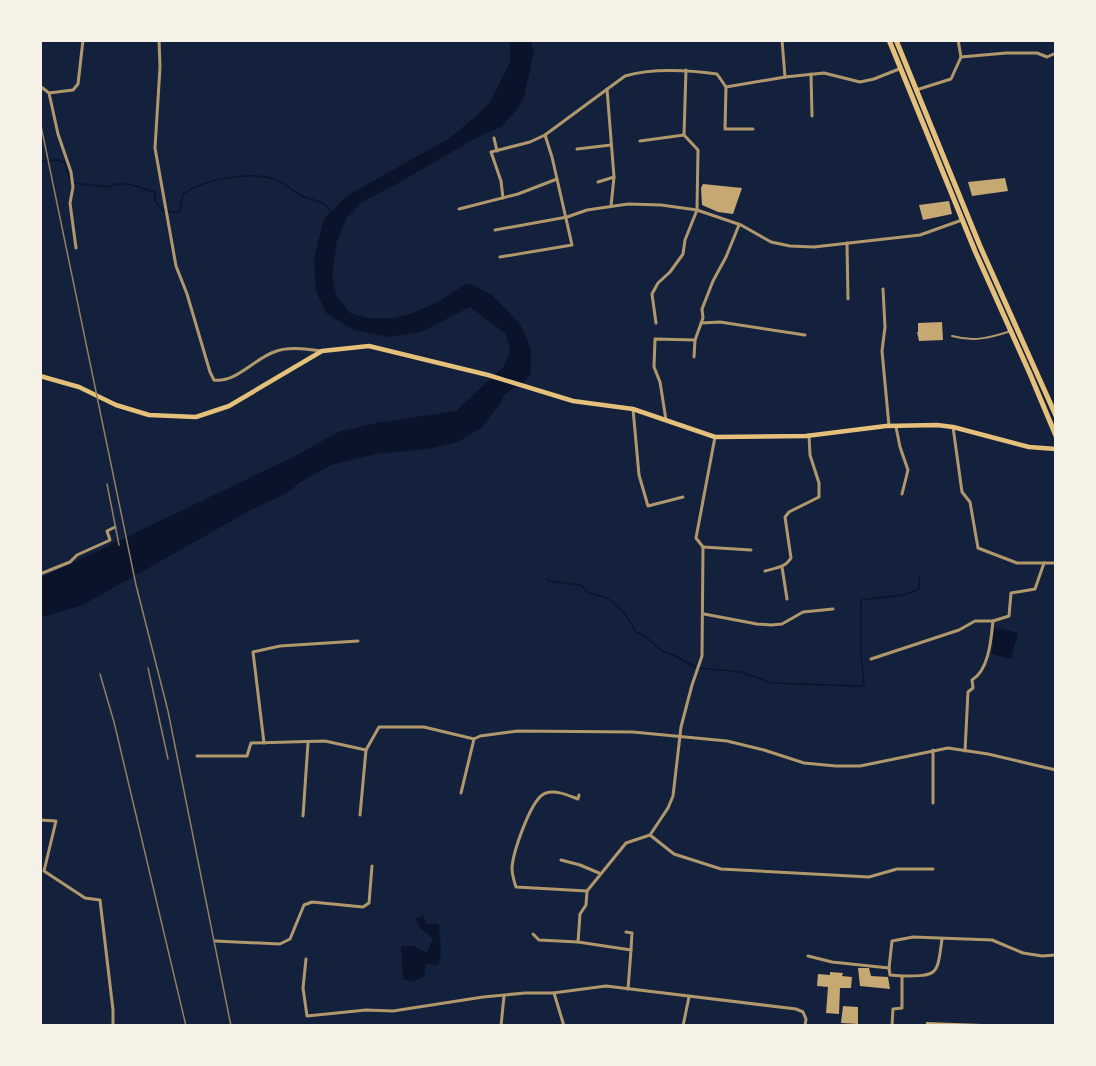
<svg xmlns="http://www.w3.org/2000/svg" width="1096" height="1066" font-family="'PT Sans',sans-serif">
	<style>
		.water { fill: #0b132b }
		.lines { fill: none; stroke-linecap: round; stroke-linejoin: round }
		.stream { stroke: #0b132b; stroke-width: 1.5 }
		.building { fill: #c6a872 }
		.pedestrian { stroke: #b1986c; stroke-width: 2 }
		.minor { stroke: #b1986c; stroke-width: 3 }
		.secondary { stroke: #e5c07b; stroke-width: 4.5 }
		.trunk { stroke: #e5c07b; stroke-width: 5 }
		.rail { stroke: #918062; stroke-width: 1.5 }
	</style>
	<rect width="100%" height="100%" fill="#14213d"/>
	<g class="water">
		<path d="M510,41H531L534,52L524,97L515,112L501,127L476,138L395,185L362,202L347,217L337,241L332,275L336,295L350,313L368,318H392L410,314L438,302L466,284L473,285L492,295L520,324L531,349V373L525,381L505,394L500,404L481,428L458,442L427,449L376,454L331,465L299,483L287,493L253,509L81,606L41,617V578L293,457L338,432L376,423L456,411L504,366L510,351L506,334L470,307L421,332L389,337L353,330L326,313L316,291L314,258L324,218L348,195L448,139L475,117L490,102L510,62Z"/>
		<path d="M994,627L1018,633L1011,659L992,654Z"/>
		<path d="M423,915L426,924H439L441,954L438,965L426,964L424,976L414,982L403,979L401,946H414L427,953L433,939L421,929L415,919Z"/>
	</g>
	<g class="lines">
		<g class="stream">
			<path d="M40,161L58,160L65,163L69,178L74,183L108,187L116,184H129L155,192V201L164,211L179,212L183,194C205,179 248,171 274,179C283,181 292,191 302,196C312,200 325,201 330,211"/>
			<path d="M547,579L549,581L581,585L588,593L606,597L624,612L636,632L644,635L662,651L673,655L696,667"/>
			<path d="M699,668L741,672L772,683L860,686L864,685L861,654V600L903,595L919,589V575"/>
		</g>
	</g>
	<g class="building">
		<path d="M1005,178L1008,191L972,196L968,182Z"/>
		<path d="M703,184L742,188L733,214L718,212L702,205L701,188Z"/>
		<path d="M949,201L952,214L923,220L919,205Z"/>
		<path d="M942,322L943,340L919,341L917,332H918V323Z"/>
		<path d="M858,968H869L871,976L888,977L890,989L860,986Z"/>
		<path d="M830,972L843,973L842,976L852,977L851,988H840L839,1014L826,1013L828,987L817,986L818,974L830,975Z"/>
		<path d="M843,1006L858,1007V1024L841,1023Z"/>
		<path d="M926,1022L982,1024V1026H926Z"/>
	</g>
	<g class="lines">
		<path class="pedestrian" d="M952,336C974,342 989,338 1011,331"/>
		<g class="minor">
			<path d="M159,40L160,67L155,148L176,266L187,294L210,372L214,380C236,383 254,359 274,352C288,346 306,349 321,351"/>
			<path d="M782,40L785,77"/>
			<path d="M958,40L961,57"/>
			<path d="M811,74L812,116"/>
			<path d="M40,86L49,93L58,134L71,172L73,187L70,203L76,248"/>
			<path d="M726,87L725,129H753"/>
			<path d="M916,90L951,79L961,57L1006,53H1037L1047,57L1056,53"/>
			<path d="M49,93L73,90L78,84L83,40"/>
			<path d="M684,135L686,70"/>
			<path d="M494,138L497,151"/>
			<path d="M640,141L684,135L698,150L697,210L685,240L683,254L670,272L658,283L652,294L656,323"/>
			<path d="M577,149L611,145"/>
			<path d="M598,182L614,177L607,89"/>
			<path d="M503,198L501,181L491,152L530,142L545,135L625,76C651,68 689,70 717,74L726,87L785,77L824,73L860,82L874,79L899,69"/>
			<path d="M611,206L614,177"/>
			<path d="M459,209L518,194L557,179"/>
			<path d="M495,230L567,217L587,210L628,204L661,205L697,210L741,225L771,242L790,246L814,247L920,235L962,220"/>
			<path d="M847,243L848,299"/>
			<path d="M500,257L572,245L552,157L545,135"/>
			<path d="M883,289L885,327L882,351L889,426"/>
			<path d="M701,323L720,322L805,335"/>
			<path d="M694,357L695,340L703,318L702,309L713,281L726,257L739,225"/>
			<path d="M633,409L639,475L648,506L683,497"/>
			<path d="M666,420L660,382L654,367L655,339L695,340"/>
			<path d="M896,427L900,447L908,470L902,494"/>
			<path d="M953,427L962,492L970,502L978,548L1017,563H1056"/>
			<path d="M703,547L751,550"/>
			<path d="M782,567L787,599"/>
			<path d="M765,571C775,568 785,568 791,558L785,517L789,512L819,497V483L810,455L809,435"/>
			<path d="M40,574L70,562L77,555L108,541L110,540L107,531L115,527"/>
			<path d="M704,614L757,624L771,625L782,624L803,612L833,609"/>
			<path d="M871,659L959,630L975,621H993"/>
			<path d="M264,743L253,652L280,646L358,641"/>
			<path d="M933,750V803"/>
			<path d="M965,751L968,692L973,688L972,680C989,670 991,640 993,621L1009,616L1011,593L1035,589L1044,563"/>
			<path d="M197,756H247L251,743L325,741L366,750L379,727H424L474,739L480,736L518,731L633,732L727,741L764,750L804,763L836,766H860L948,748L988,754L1056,770"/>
			<path d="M461,793L474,739"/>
			<path d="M579,795L578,799C567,795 557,790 546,793C531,797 513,853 512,868C512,874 514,881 516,887L587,891L586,905L580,914L578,942L631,950L628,989"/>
			<path d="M360,815L366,750"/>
			<path d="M303,816L308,743"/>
			<path d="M40,820L56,821L44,871L85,898L100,900L113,1010V1026"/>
			<path d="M650,835L674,854L721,869L869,877L897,869H933"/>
			<path d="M561,860L580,865L599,873"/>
			<path d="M587,891L626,843L650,835L668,808L673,796L681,727L692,685L702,656L703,547L696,538L715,437"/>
			<path d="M626,932L632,933L631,950"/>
			<path d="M533,934L539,940L578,942"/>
			<path d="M215,941L280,944L290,939L304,905L312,902L363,907L369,903L372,866"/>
			<path d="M808,956L832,962L889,968L892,941L913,937L992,940L1023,953L1042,956L1056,955"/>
			<path d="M306,959L303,988L307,1016L366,1010L393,1011L483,997L525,993H553L606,986L796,1009L803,1012L806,1019L805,1026"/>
			<path d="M889,968L890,975L902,976V1008L893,1009L892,1026"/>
			<path d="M902,976C939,976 937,975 942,939"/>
			<path d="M554,993L564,1026"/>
			<path d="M501,1026L504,996"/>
			<path d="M683,1026L689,997"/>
		</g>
		<path class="secondary" d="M40,376L79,387L116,405L149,415L196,417L229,406L322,351L369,346L488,375L573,401L633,409L715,437L806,436L886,426L937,425L953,427L1029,447L1056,449"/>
		<g class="trunk">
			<path d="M889,40L975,251L1030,374L1056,436"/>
			<path d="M896,40L980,246L1056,416"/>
		</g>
		<g class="rail">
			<path d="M40,121L136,585L168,711L231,1026"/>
			<path d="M107,484L119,545"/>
			<path d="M148,668L168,759"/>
			<path d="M100,674L114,722L186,1026"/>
		</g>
	</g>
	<rect width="1096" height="1066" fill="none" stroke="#f6f1e7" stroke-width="84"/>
</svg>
